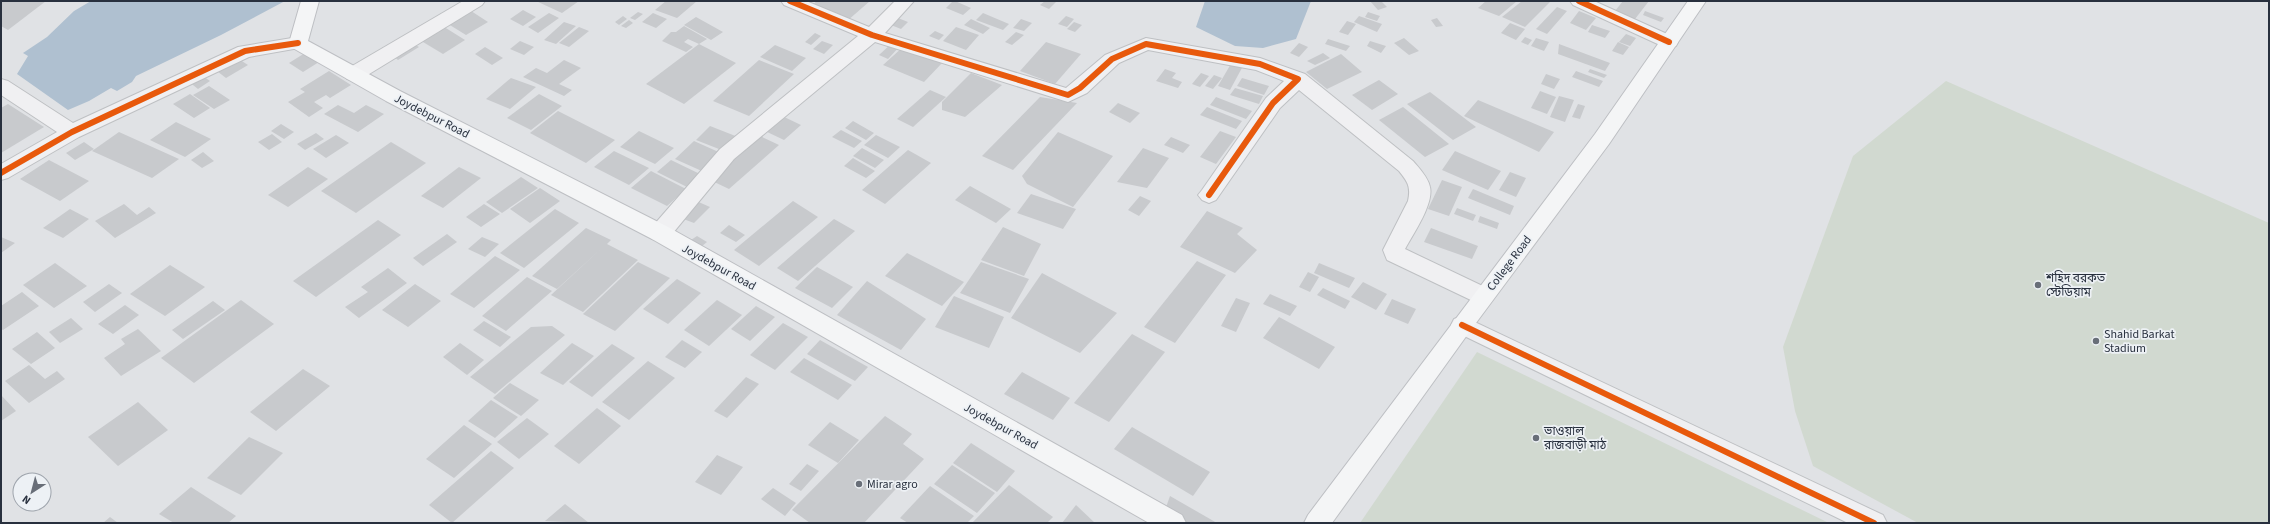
<svg xmlns="http://www.w3.org/2000/svg" width="2270" height="524" font-family="'Source Sans 3','Noto Sans Bengali',sans-serif">
	<style>
		.green { fill: #d1d9d0 }
		.water { fill: #afc0d0 }
		.building { fill: #c8cacd }
		.lines { fill: none; stroke-linecap: round; stroke-linejoin: round }
		.minor-casing { stroke: #bec0c3; stroke-width: 2 }
		.major-casing { stroke: #bdbfc3; stroke-width: 2 }
		.minor { fill: #f0f0f2; fill-rule: evenodd }
		.major { fill: #f4f5f6; fill-rule: evenodd }
		.cycleway-casing { stroke: #edf1f5; stroke-width: 8 }
		.cycleway { stroke: #e8590c; stroke-width: 6 }
		.poi-dot { fill: #686e78; stroke: #edf1f5; stroke-width: 1.5 }
		.labels { text-anchor: middle; stroke-width: 3.5; stroke-linejoin: round; paint-order: stroke }
		.street-label { font-size: 12px; fill: #28303e; stroke: #edf1f5 }
		.poi-label { font-size: 12px; fill: #28303e; stroke: #edf1f5; text-anchor: start }
	</style>
	<rect width="100%" height="100%" fill="#e0e2e5"/>
	<g class="green">
		<path d="M1946,81L2269,223V523H1918L1813,466L1795,411L1783,347L1853,156Z"/>
		<path d="M1477,352L1829,523H1360Z"/>
	</g>
	<g class="water">
		<path d="M91,1H285L221,35L136,76L132,82L117,91L111,88L89,101L68,110L17,74L28,56L23,53L47,37L74,11Z"/>
		<path d="M1205,1H1311L1296,39L1263,48L1235,46L1196,27Z"/>
	</g>
	<g class="building">
		<path d="M1,1H46L8,30L1,26Z"/>
		<path d="M536,1H579L562,13Z"/>
		<path d="M666,1H697L677,18L655,10Z"/>
		<path d="M817,1H870L847,21L810,7Z"/>
		<path d="M953,1H955L971,8L963,15L946,8Z"/>
		<path d="M1045,1H1057L1049,9L1040,5Z"/>
		<path d="M1370,1H1381L1387,7L1378,10Z"/>
		<path d="M1486,1H1517L1499,16L1478,8Z"/>
		<path d="M1522,1H1551L1525,27L1502,17Z"/>
		<path d="M1623,1H1649L1635,19L1615,11Z"/>
		<path d="M1557,7L1567,11L1547,34L1536,29Z"/>
		<path d="M468,9L488,22L466,35L445,22Z"/>
		<path d="M523,10L536,17L523,26L510,19Z"/>
		<path d="M1579,11L1596,18L1586,30L1570,23Z"/>
		<path d="M1645,11L1664,18L1661,22L1643,15Z"/>
		<path d="M638,12L643,14L635,20L630,18Z"/>
		<path d="M1368,12L1380,16L1377,21L1365,17Z"/>
		<path d="M549,13L559,18L538,33L528,27Z"/>
		<path d="M653,13L667,19L656,28L642,22Z"/>
		<path d="M983,13L1009,24L1003,30L976,20Z"/>
		<path d="M623,16L627,19L619,25L615,22Z"/>
		<path d="M893,16L908,22L901,29L886,23Z"/>
		<path d="M1066,16L1074,19L1067,27L1058,24Z"/>
		<path d="M1359,16L1382,24L1377,32L1354,22Z"/>
		<path d="M696,17L723,32L711,40L684,25Z"/>
		<path d="M1437,18L1443,26L1436,27L1431,20Z"/>
		<path d="M971,19L990,28L983,34L964,25Z"/>
		<path d="M1021,19L1032,23L1024,31L1013,28Z"/>
		<path d="M629,20L633,23L626,28L621,26Z"/>
		<path d="M1347,21L1356,24L1348,35L1339,32Z"/>
		<path d="M564,22L576,26L556,44L544,40Z"/>
		<path d="M1074,22L1082,25L1075,32L1067,29Z"/>
		<path d="M1510,23L1525,29L1516,40L1501,33Z"/>
		<path d="M441,25L465,40L443,54L418,39Z"/>
		<path d="M1592,25L1610,31L1605,38L1588,32Z"/>
		<path d="M684,26L707,39L699,44L688,39L684,42L693,47L686,52L662,41L671,32H676Z"/>
		<path d="M579,27L589,31L569,47L559,43Z"/>
		<path d="M956,27L979,35L966,50L943,41Z"/>
		<path d="M935,31L944,35L939,40L929,36Z"/>
		<path d="M1016,32L1024,35L1012,45L1005,42Z"/>
		<path d="M815,33L821,36L811,45L805,42Z"/>
		<path d="M1626,34L1636,38L1630,46L1619,42Z"/>
		<path d="M1525,37L1532,40L1528,45L1521,42Z"/>
		<path d="M1404,38L1419,51L1409,55L1394,43Z"/>
		<path d="M1536,38L1549,42L1544,51L1531,46Z"/>
		<path d="M1328,39L1350,46L1346,51L1325,44Z"/>
		<path d="M520,41L534,47L524,55L510,49Z"/>
		<path d="M822,41L833,45L824,54L813,49Z"/>
		<path d="M1370,41L1386,46L1381,53L1367,46Z"/>
		<path d="M1046,42L1081,54L1055,84L1020,71Z"/>
		<path d="M1618,42L1629,47L1623,55L1612,51Z"/>
		<path d="M412,43L419,47L398,60L392,55Z"/>
		<path d="M892,43L900,46L888,59L879,55Z"/>
		<path d="M1299,43L1308,47L1299,57L1290,53Z"/>
		<path d="M699,44L736,63L684,104L646,84Z"/>
		<path d="M1559,44L1610,63L1605,71L1558,54Z"/>
		<path d="M775,45L806,58L792,71L760,57Z"/>
		<path d="M485,47L503,58L492,65L475,54Z"/>
		<path d="M903,47L943,62L924,82L883,65Z"/>
		<path d="M305,53L319,62L303,72L289,63Z"/>
		<path d="M1323,53L1330,58L1315,65L1307,61Z"/>
		<path d="M1341,54L1362,72L1327,89L1306,72Z"/>
		<path d="M234,56L248,65L226,78L213,68Z"/>
		<path d="M564,60L581,68L559,84L572,90L564,96L523,77L536,68L547,73Z"/>
		<path d="M759,60L794,74L749,116L713,101Z"/>
		<path d="M1232,62L1243,66L1230,90L1218,86Z"/>
		<path d="M1165,69L1176,73L1172,78L1182,82L1178,88L1156,81Z"/>
		<path d="M1590,69L1607,75L1604,78L1588,72Z"/>
		<path d="M329,71L351,85L330,98L326,95L314,102L323,108L309,117L288,102L305,92L300,89Z"/>
		<path d="M1576,71L1603,81L1599,87L1572,77Z"/>
		<path d="M971,73L1002,85L965,117L942,110V102Z"/>
		<path d="M1201,73L1209,76L1200,87L1192,84Z"/>
		<path d="M200,74L210,81L198,89L188,81Z"/>
		<path d="M1546,74L1560,79L1554,89L1541,84Z"/>
		<path d="M1214,75L1222,78L1213,89L1205,86Z"/>
		<path d="M511,78L536,87L510,109L486,99Z"/>
		<path d="M1242,78L1269,86L1264,95L1237,86Z"/>
		<path d="M1379,80L1398,94L1372,110L1352,95Z"/>
		<path d="M209,86L230,100L214,109L193,95Z"/>
		<path d="M1235,88L1263,96L1259,104L1230,95Z"/>
		<path d="M930,90L946,97L913,127L897,119Z"/>
		<path d="M1540,91L1556,97L1547,114L1531,108Z"/>
		<path d="M1430,92L1476,127L1453,140L1407,104Z"/>
		<path d="M190,94L210,108L194,118L173,104Z"/>
		<path d="M539,94L562,106L531,130L507,118Z"/>
		<path d="M1559,96L1574,100L1565,122L1550,117Z"/>
		<path d="M1040,97L1077,103L1013,170L982,156Z"/>
		<path d="M1216,97L1252,111L1246,119L1210,105Z"/>
		<path d="M1478,100L1554,132L1539,152L1464,116Z"/>
		<path d="M1118,103L1140,113L1130,123L1109,112Z"/>
		<path d="M8,104L44,127L1,153V108Z"/>
		<path d="M1578,104L1585,106L1580,119L1572,117Z"/>
		<path d="M338,105L354,113L366,105L384,114L358,132L324,114Z"/>
		<path d="M1207,107L1242,121L1236,129L1200,115Z"/>
		<path d="M1403,107L1449,144L1425,157L1379,120Z"/>
		<path d="M558,111L615,140L586,163L530,133Z"/>
		<path d="M780,115L801,125L784,140L763,130Z"/>
		<path d="M853,121L874,133L866,140L845,128Z"/>
		<path d="M176,122L211,139L185,157L150,140Z"/>
		<path d="M281,124L294,132L284,139L271,131Z"/>
		<path d="M710,126L738,137L724,151L696,140Z"/>
		<path d="M841,130L862,141L854,148L832,137Z"/>
		<path d="M639,131L674,148L655,164L620,147Z"/>
		<path d="M1220,131L1236,137L1216,164L1200,157Z"/>
		<path d="M119,132L179,159L152,178L92,151Z"/>
		<path d="M1058,132L1113,156L1073,207L1027,184L1022,176Z"/>
		<path d="M316,133L324,139L305,150L297,144Z"/>
		<path d="M272,134L282,142L269,150L258,142Z"/>
		<path d="M336,135L349,143L326,158L313,149Z"/>
		<path d="M758,135L779,145L729,189L708,179Z"/>
		<path d="M876,135L900,147L888,158L864,145Z"/>
		<path d="M1171,137L1190,145L1183,153L1164,145Z"/>
		<path d="M694,141L723,154L704,172L675,159Z"/>
		<path d="M84,142L94,149L75,160L66,153Z"/>
		<path d="M391,142L426,163L356,213L321,191Z"/>
		<path d="M862,148L884,160L875,168L853,156Z"/>
		<path d="M1143,148L1169,158L1147,188L1117,182Z"/>
		<path d="M908,150L931,163L885,204L862,190Z"/>
		<path d="M614,151L649,168L629,185L594,167Z"/>
		<path d="M1455,151L1501,171L1488,190L1442,170Z"/>
		<path d="M203,152L214,161L202,168L191,160Z"/>
		<path d="M853,158L875,171L866,178L844,166Z"/>
		<path d="M49,160L89,181L60,201L20,179Z"/>
		<path d="M671,160L702,175L687,187L657,172Z"/>
		<path d="M308,167L328,179L288,207L268,195Z"/>
		<path d="M459,167L481,178L443,208L421,196Z"/>
		<path d="M651,171L686,189L667,206L631,188Z"/>
		<path d="M1510,172L1526,178L1516,197L1499,190Z"/>
		<path d="M521,177L538,188L502,213L486,202Z"/>
		<path d="M1442,180L1462,187L1449,216L1428,209Z"/>
		<path d="M970,186L1011,209L996,223L955,200Z"/>
		<path d="M540,188L560,201L530,223L510,209Z"/>
		<path d="M1473,189L1514,206L1510,215L1468,198Z"/>
		<path d="M1031,194L1076,209L1063,229L1017,213Z"/>
		<path d="M1140,196L1151,201L1139,216L1128,210Z"/>
		<path d="M694,200L710,207L694,223L678,217Z"/>
		<path d="M793,201L818,217L759,266L734,250Z"/>
		<path d="M124,204L137,215L149,207L156,213L115,238L95,221Z"/>
		<path d="M484,204L500,214L481,227L466,217Z"/>
		<path d="M1457,208L1476,215L1473,221L1454,214Z"/>
		<path d="M70,209L89,219L63,238L43,228Z"/>
		<path d="M555,209L579,223L524,268L500,253Z"/>
		<path d="M1207,211L1243,228L1237,234L1257,250L1235,273L1180,247Z"/>
		<path d="M1480,216L1499,223L1497,229L1478,222Z"/>
		<path d="M834,219L855,231L798,281L777,268Z"/>
		<path d="M378,220L401,235L316,297L293,281Z"/>
		<path d="M729,225L745,235L736,242L720,233Z"/>
		<path d="M1003,227L1041,244L1024,276L981,260Z"/>
		<path d="M586,228L611,240L607,244L638,260L583,312L551,295L603,247L557,289L532,276Z"/>
		<path d="M1431,228L1478,246L1472,259L1424,242Z"/>
		<path d="M447,234L457,242L423,266L413,258Z"/>
		<path d="M697,236L707,242L702,246L691,240Z"/>
		<path d="M1,237L15,243L1,253Z"/>
		<path d="M482,237L499,244L485,257L468,249Z"/>
		<path d="M907,253L964,282L942,306L885,276Z"/>
		<path d="M495,256L520,270L474,308L450,294Z"/>
		<path d="M1197,261L1226,275L1175,343L1144,327Z"/>
		<path d="M638,262L670,278L615,331L583,314Z"/>
		<path d="M981,262L1029,279L1010,313L960,293Z"/>
		<path d="M55,263L87,286L54,308L23,285Z"/>
		<path d="M1319,263L1355,278L1349,288L1314,273Z"/>
		<path d="M170,265L205,287L165,316L130,294Z"/>
		<path d="M817,267L853,287L832,308L795,288Z"/>
		<path d="M388,268L407,283L359,318L345,307L368,292L361,287Z"/>
		<path d="M1308,272L1319,277L1310,292L1299,287Z"/>
		<path d="M1042,273L1117,313L1080,353L1011,318Z"/>
		<path d="M527,277L552,291L506,331L482,316Z"/>
		<path d="M677,279L701,293L668,324L643,309Z"/>
		<path d="M867,281L926,319L901,350L837,315Z"/>
		<path d="M1363,282L1387,294L1376,310L1351,297Z"/>
		<path d="M109,284L122,293L95,312L83,302Z"/>
		<path d="M415,284L441,301L408,327L382,310Z"/>
		<path d="M1323,288L1350,301L1345,309L1317,295Z"/>
		<path d="M22,292L39,306L3,330L1,329V306Z"/>
		<path d="M1270,294L1297,306L1290,316L1263,304Z"/>
		<path d="M954,296L1004,317L989,348L935,327Z"/>
		<path d="M1236,298L1250,303L1236,332L1221,326Z"/>
		<path d="M1392,299L1416,309L1408,324L1384,314Z"/>
		<path d="M241,300L274,324L194,383L161,358Z"/>
		<path d="M717,300L742,315L709,346L684,330Z"/>
		<path d="M213,301L225,310L183,339L172,330Z"/>
		<path d="M125,305L139,315L113,334L98,324Z"/>
		<path d="M756,306L775,317L750,341L731,329Z"/>
		<path d="M1279,317L1335,347L1319,369L1263,338Z"/>
		<path d="M71,318L83,329L60,343L49,332Z"/>
		<path d="M484,321L511,337L500,347L473,330Z"/>
		<path d="M783,323L808,337L775,370L750,355Z"/>
		<path d="M552,326L565,335L495,394L470,377L531,327Z"/>
		<path d="M138,329L161,351L121,376L104,358L125,344L121,339Z"/>
		<path d="M37,332L55,348L31,364L12,349Z"/>
		<path d="M1132,334L1165,352L1109,422L1074,403Z"/>
		<path d="M682,340L702,352L685,368L665,357Z"/>
		<path d="M820,340L868,367L855,381L807,354Z"/>
		<path d="M460,343L484,360L467,375L443,357Z"/>
		<path d="M572,343L594,356L563,385L540,373Z"/>
		<path d="M612,344L635,358L592,397L569,382Z"/>
		<path d="M804,358L852,385L838,400L790,372Z"/>
		<path d="M648,361L675,378L629,420L602,402Z"/>
		<path d="M29,365L45,379L57,371L65,379L29,403L5,381Z"/>
		<path d="M303,369L330,386L276,431L250,412Z"/>
		<path d="M1022,372L1070,398L1053,420L1004,394Z"/>
		<path d="M746,377L759,384L727,418L714,411Z"/>
		<path d="M510,383L539,400L521,416L493,398Z"/>
		<path d="M1,395L16,411L1,421Z"/>
		<path d="M491,400L518,417L495,438L468,421Z"/>
		<path d="M138,402L168,430L118,466L88,437Z"/>
		<path d="M597,408L621,426L579,464L554,446Z"/>
		<path d="M885,416L912,434L903,444L924,459L864,523H810L792,510Z"/>
		<path d="M527,418L549,434L519,459L497,442Z"/>
		<path d="M830,422L859,440L838,463L808,445Z"/>
		<path d="M464,425L492,444L454,478L426,459Z"/>
		<path d="M1132,427L1210,472L1193,496L1114,449Z"/>
		<path d="M249,437L283,453L241,495L207,478Z"/>
		<path d="M971,443L1015,471L997,492L953,463Z"/>
		<path d="M491,451L514,468L452,523L429,505Z"/>
		<path d="M717,455L743,467L721,495L695,482Z"/>
		<path d="M807,464L819,471L801,491L789,484Z"/>
		<path d="M952,465L995,493L977,513L934,484Z"/>
		<path d="M1009,485L1053,517L1047,523H972Z"/>
		<path d="M930,486L974,516L967,523H908L900,518Z"/>
		<path d="M191,487L236,516L228,523H174L159,514Z"/>
		<path d="M773,488L796,503L785,516L761,499Z"/>
		<path d="M1170,496L1217,523H1182L1164,513Z"/>
		<path d="M565,504L589,523L545,521Z"/>
		<path d="M1076,505L1095,523H1062Z"/>
		<path d="M110,517L118,523H103Z"/>
	</g>
	<g class="lines">
		<g class="minor-casing">
			<g id="minor">
				<path d="M463,1H485L482,5L361,79L354,80L347,79L344,74L347,69Z"/>
				<path d="M781,1H806L869,27L895,1H914L885,33L1066,88L1105,55L1146,38L1260,58L1305,74L1413,161C1419,168 1428,177 1430,187C1434,204 1413,234 1405,249L1491,290L1494,296L1491,302L1483,305L1475,302L1387,260L1383,250L1408,201C1411,187 1408,182 1399,171L1299,90L1280,108L1216,200L1209,203L1202,200L1198,195L1202,190L1266,98L1284,81L1256,70L1148,50L1119,63L1087,93L1068,102L875,42L734,159L668,239L660,241L652,239L649,233L652,227L720,149L858,36L784,5Z"/>
				<path d="M1570,1H1594L1676,38L1678,42L1676,46L1669,48L1662,46L1573,5Z"/>
				<path d="M298,37L305,39L307,43L305,47L249,57L79,137L8,178L1,180V164L57,132L1,95V79L8,81L73,123L238,47Z"/>
				<path d="M1462,316L1883,515L1887,523H1848L1454,331L1451,325L1454,319Z"/>
			</g>
		</g>
		<g class="major-casing">
			<g id="major">
				<path d="M301,1H319L308,41L400,91L668,227L1182,515L1186,523H1149L652,239L386,101L291,47L289,43Z"/>
				<path d="M1688,1H1706L1609,144L1470,331L1332,523H1304L1308,515L1595,134Z"/>
			</g>
		</g>
		<use href="#minor" class="minor"/>
		<use href="#major" class="major"/>
		<g class="cycleway-casing">
			<g id="cycleway">
				<path d="M790,1L872,35L1068,95L1080,88L1112,59L1146,44L1260,64L1298,79L1273,103L1209,195"/>
				<path d="M1579,1L1669,42"/>
				<path d="M1,173L72,132L245,51L298,43"/>
				<path d="M1462,325L1874,523"/>
			</g>
		</g>
		<use href="#cycleway" class="cycleway"/>
	</g>
	<g class="poi-dot">
		<circle cx="2038" cy="285" r="4"/>
		<circle cx="2096" cy="341" r="4"/>
		<circle cx="1536" cy="438" r="4"/>
		<circle cx="859" cy="484" r="4"/>
	</g>
	<g class="labels">
		<g class="street-label">
			<text transform="translate(432 116) rotate(27)" y="4">Joydebpur Road</text>
			<text transform="translate(1509 263) rotate(-53)" y="4">College Road</text>
			<text transform="translate(719 267) rotate(29)" y="4">Joydebpur Road</text>
			<text transform="translate(1001 426) rotate(29)" y="4">Joydebpur Road</text>
		</g>
		<g class="poi-label">
			<text x="2046" y="282">শহিদ বরকত<tspan x="2046" dy="14">স্টেডিয়াম</tspan></text>
			<text x="2104" y="338">Shahid Barkat<tspan x="2104" dy="14">Stadium</tspan></text>
			<text x="1544" y="435">ভাওয়াল<tspan x="1544" dy="14">রাজবাড়ী মাঠ</tspan></text>
			<text x="867" y="488">Mirar agro</text>
		</g>
	</g>
	<rect width="2270" height="524" fill="none" stroke="#28303e" stroke-width="4"/>
	<g transform="translate(32 492) rotate(216)"><circle r="19" fill="#edf1f5" stroke="#9ea4ac"/>
	<path d="M0-3L7 15L0 10L-7 15Z" fill="#686e78"/>
	<text y="-6" font-size="11" font-weight="bold" text-anchor="middle" fill="#28303e">N</text>
	</g>
</svg>
